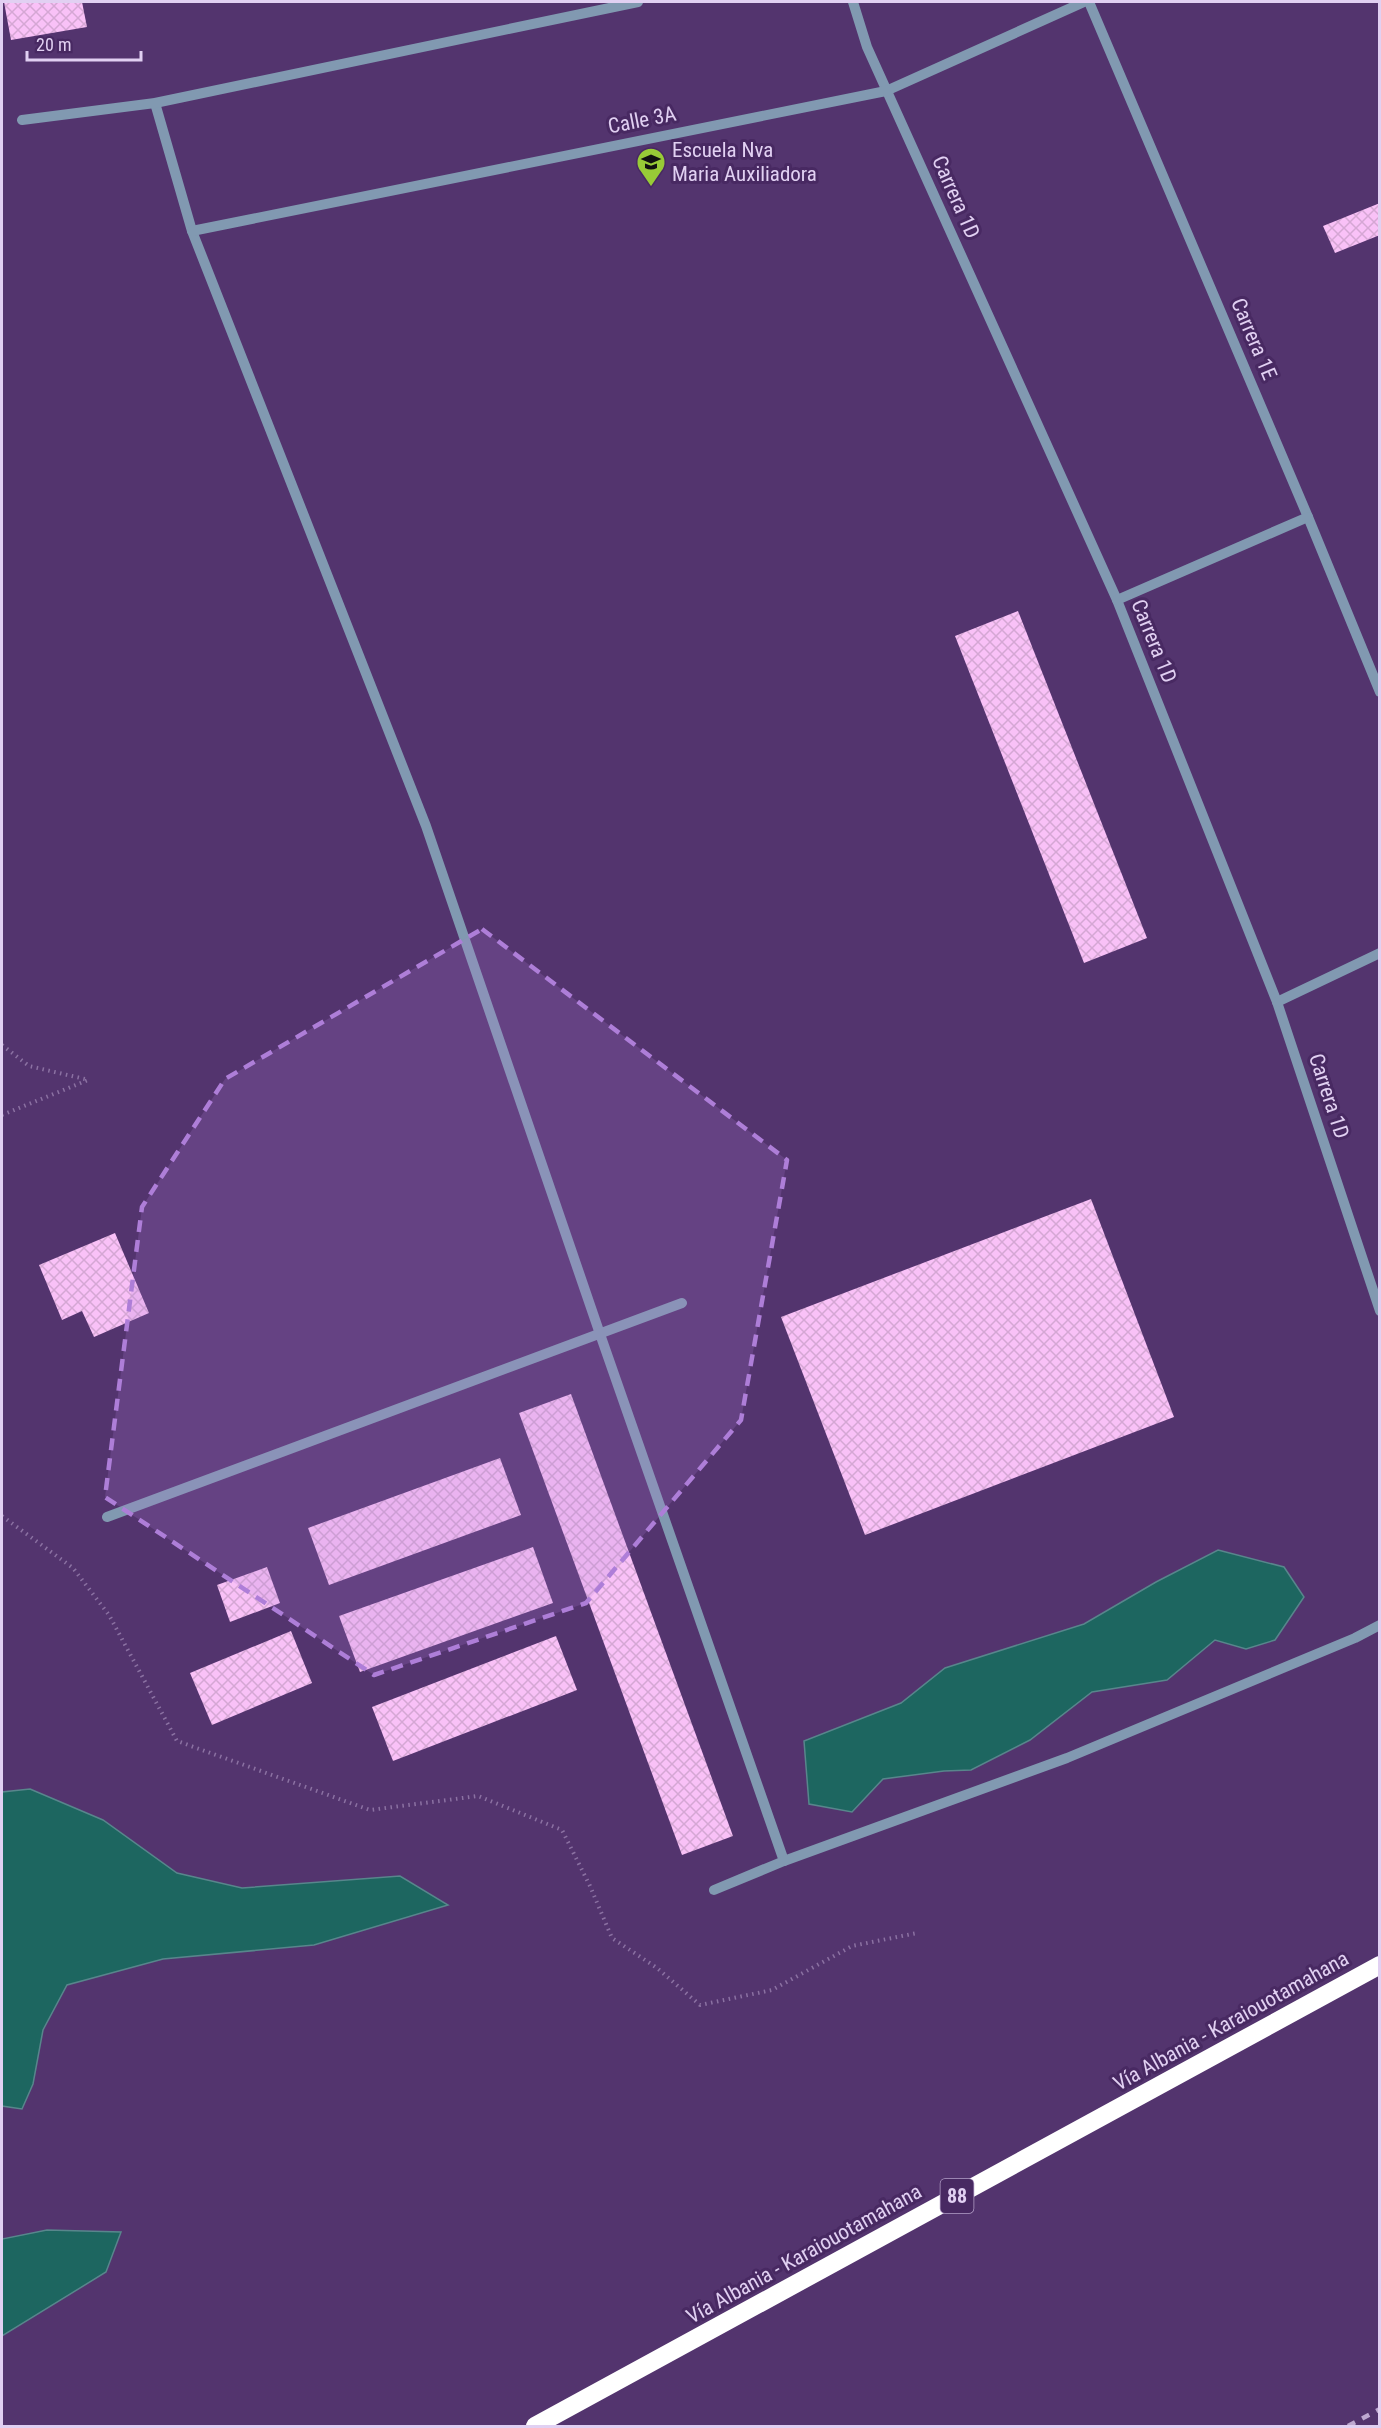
<svg xmlns="http://www.w3.org/2000/svg" width="1381" height="2428" font-family="'Roboto Condensed',sans-serif">
	<style>
		.water { fill: #1d6660; stroke: #58868c; stroke-width: 1.5 }
		.building { fill: url(#building-cross-hatch) }
		.lines { fill: none; stroke-linecap: round; stroke-linejoin: round }
		.path { stroke: #8b71a2; stroke-width: 4; stroke-dasharray: 1.5 4.5; stroke-linecap: butt }
		.minor { stroke: #8199b1; stroke-width: 10 }
		.highway { stroke: #fff; stroke-width: 18 }
		.rail { stroke: #bda8d0; stroke-width: 4.5; stroke-dasharray: 8 8; stroke-linecap: butt }
		.marked { fill: #ae7ed8; fill-opacity: 0.2; stroke: #ae7ed8; stroke-width: 4.5; stroke-dasharray: 12 8; stroke-linejoin: round }
		.labels { text-anchor: middle; stroke-width: 6; stroke-linejoin: round; paint-order: stroke }
		.shield { fill: #482962; stroke: #b39ec7; stroke-width: 1.5 }
		.shield-label { font-size: 20px; font-weight: bold; fill: #e1d0f2 }
		.street-label { font-size: 21px; fill: #e1d0f2; stroke: #482962 }
		.poi-label { font-size: 21px; fill: #e1d0f2; stroke: #482962; text-anchor: start }
	</style>
	<defs>
		<pattern id="building-cross-hatch" width="8" height="8" patternUnits="userSpaceOnUse" patternTransform="scale(1.5)"><rect width="8" height="8" fill="#f9c1f7"/><path d="M0 0l8 8M0 8l8-8" fill="none" stroke="#d5a7d4"/></pattern>
	</defs>
	<rect width="100%" height="100%" fill="#53346e"/>
	<g class="water">
		<path d="M1218,1550L1284,1567L1304,1597L1275,1640L1246,1649L1215,1640L1167,1680L1092,1692L1030,1740L971,1770L944,1771L883,1779L852,1812L809,1804L804,1741L901,1703L945,1668L1084,1624L1156,1582Z"/>
		<path d="M30,1789L103,1820L177,1873L242,1888L400,1876L448,1905L314,1945L163,1959L67,1985L43,2030L33,2084L22,2109L2,2106V1792Z"/>
		<path d="M47,2230L121,2232L106,2272L2,2336V2239Z"/>
	</g>
	<g class="building">
		<path d="M4,2H82L87,27L11,40Z"/>
		<path d="M1380,203V235L1335,253L1323,226Z"/>
		<path d="M1018,611L1147,938L1084,963L955,636Z"/>
		<path d="M1091,1199L1174,1417L865,1535L781,1317Z"/>
		<path d="M115,1233L149,1313L94,1337L82,1311L62,1320L39,1265Z"/>
		<path d="M571,1394L733,1836L682,1855L519,1413Z"/>
		<path d="M500,1458L521,1515L329,1585L308,1528Z"/>
		<path d="M533,1547L553,1603L360,1672L339,1616Z"/>
		<path d="M267,1567L280,1603L230,1622L217,1585Z"/>
		<path d="M291,1631L312,1683L212,1725L190,1673Z"/>
		<path d="M556,1636L577,1690L393,1761L372,1707Z"/>
	</g>
	<g class="lines">
		<g class="path">
			<path d="M2,1045L29,1066L89,1080"/>
			<path d="M2,1115L88,1080"/>
			<path d="M2,1516L73,1568L109,1615L177,1741L370,1810L478,1796L562,1830L590,1886L612,1938L657,1968L700,2005L772,1990L852,1946L917,1933"/>
		</g>
		<g class="minor">
			<path d="M853,2L867,47L1117,600L1277,1002L1380,1311"/>
			<path d="M1089,2L1308,517L1380,692"/>
			<path d="M155,103L192,231L426,826L600,1334L784,1861"/>
			<path d="M22,120L155,103L638,2"/>
			<path d="M192,231L886,91L1084,2"/>
			<path d="M1117,600L1308,517"/>
			<path d="M1277,1002L1380,953"/>
			<path d="M107,1517L682,1303"/>
			<path d="M714,1890L784,1861L1067,1758L1355,1638L1380,1625"/>
		</g>
		<path class="highway" d="M535,2426L1380,1965"/>
		<path class="rail" d="M1348,2426L1380,2409"/>
	</g>
	<path class="marked" d="M482,929L787,1160L741,1420L586,1603L374,1675L105,1497L142,1207L225,1079Z"/>
	<defs>
		<g id="school-pin" transform="scale(1.5)"><path d="M0 17L-7.5 6A9.5 9.5 0 1 1 7.5 6Z" fill="#98cb37" stroke="#482962"/><path d="M0-5L7-2L0 1L-7-2ZM-4 1L0 2.5L4 1V4Q0 6-4 4Z" fill="#111"/></g>
	</defs>
	<g fill-rule="evenodd">
		<use href="#school-pin" x="651" y="162"/>
	</g>
	<g class="labels">
		<rect class="shield" x="940.5" y="2179" width="33" height="34" rx="4.5"/>
		<g class="shield-label">
			<text x="957" y="2203">88</text>
		</g>
		<g class="street-label">
			<text transform="translate(642 120) rotate(-11)" y="7">Calle 3A</text>
			<text transform="translate(956 197) rotate(66)" y="7">Carrera 1D</text>
			<text transform="translate(1254 339) rotate(67)" y="7">Carrera 1E</text>
			<text transform="translate(1154 641) rotate(68)" y="7">Carrera 1D</text>
			<text transform="translate(1329 1096) rotate(72)" y="7">Carrera 1D</text>
			<text transform="translate(1231 2021) rotate(-29)" y="7">Vía Albania - Karaiouotamahana</text>
			<text transform="translate(804 2254) rotate(-29)" y="7">Vía Albania - Karaiouotamahana</text>
		</g>
		<g class="poi-label">
			<text x="672" y="157">Escuela Nva<tspan x="672" dy="24">Maria Auxiliadora</tspan></text>
		</g>
	</g>
	<rect width="1381" height="2428" fill="none" stroke="#e1d0f2" stroke-width="6"/>
	<path d="M27 51v9h114v-9" fill="none" stroke="#e1d0f2" stroke-width="3"/>
	<text x="36" y="51" font-size="18" fill="#e1d0f2" stroke="#482962" stroke-width="4.5" paint-order="stroke">20 m</text>
</svg>
